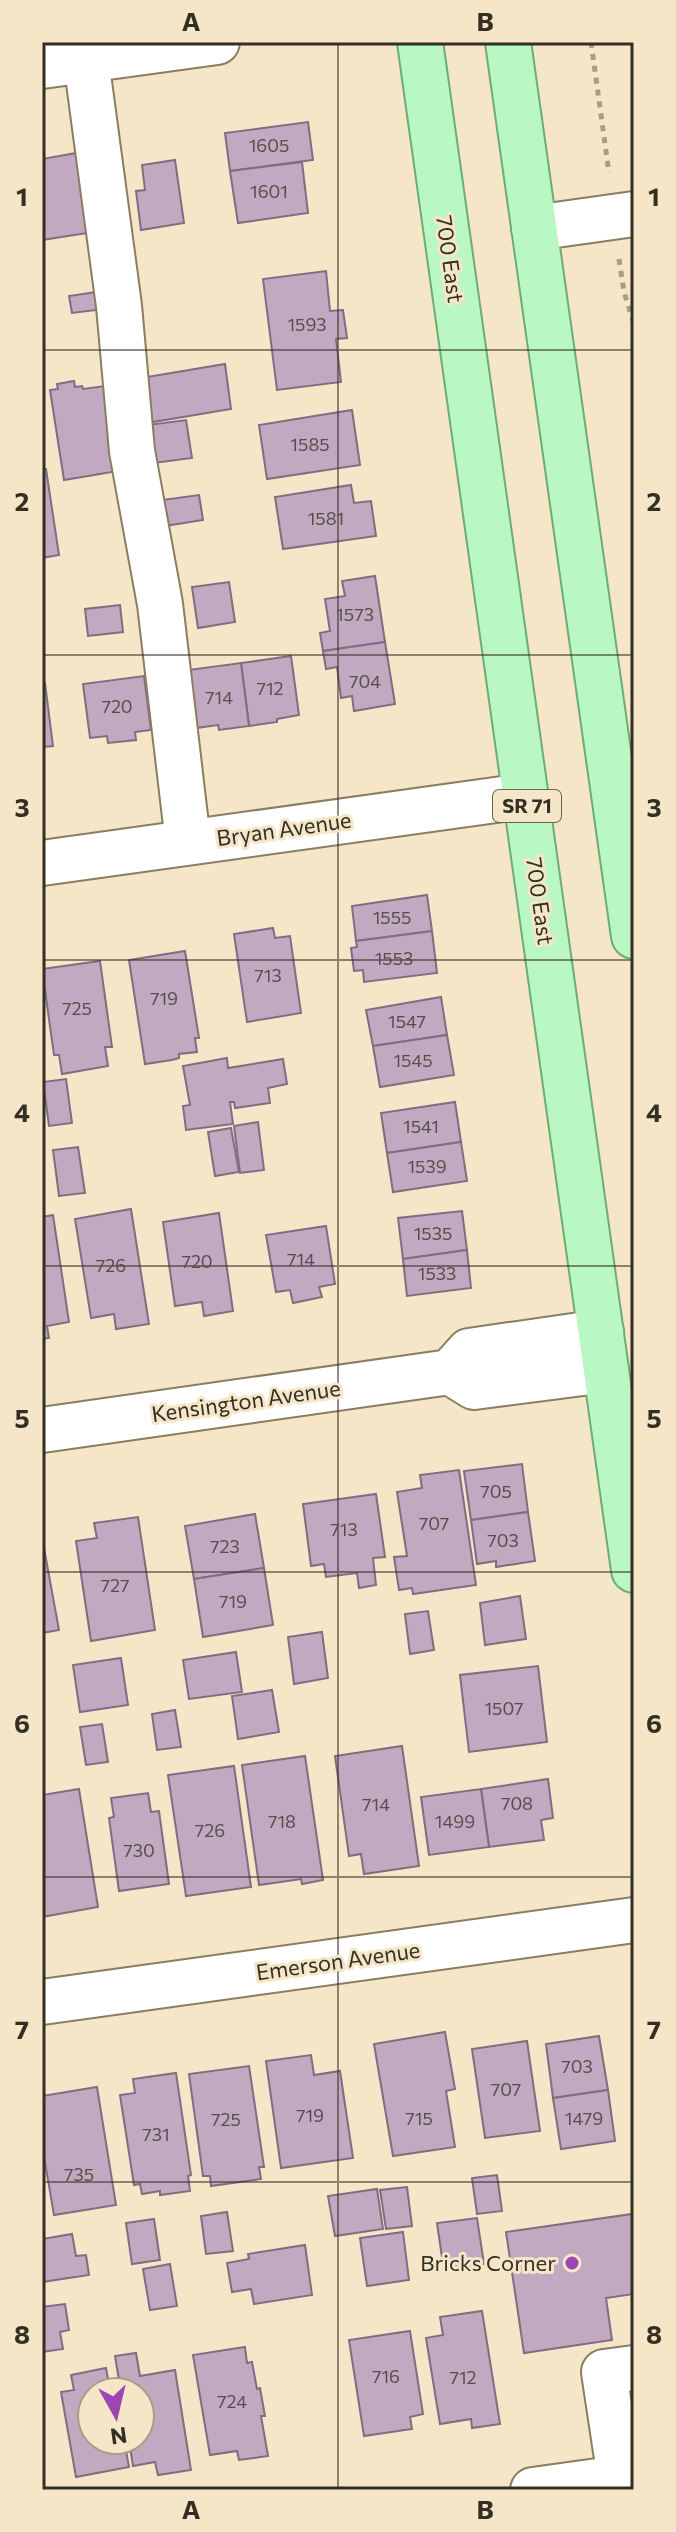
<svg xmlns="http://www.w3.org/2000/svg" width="676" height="2532" font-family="Commissioner,sans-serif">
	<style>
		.building { fill: #c1a9c1; stroke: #826c82; stroke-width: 2 }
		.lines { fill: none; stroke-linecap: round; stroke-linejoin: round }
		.minor-casing { stroke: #8a7d61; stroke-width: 48 }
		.major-casing { stroke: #6dad72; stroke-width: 48 }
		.path { stroke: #a79c86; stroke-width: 5; stroke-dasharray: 6 6; stroke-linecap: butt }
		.minor { stroke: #fff; stroke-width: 44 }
		.major { stroke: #b9f7c4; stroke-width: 44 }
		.grid { fill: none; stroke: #342f23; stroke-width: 2; stroke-opacity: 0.55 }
		.poi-dot { fill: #9c46b3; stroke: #f5e6c8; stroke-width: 3 }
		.labels { text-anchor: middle; stroke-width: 6; stroke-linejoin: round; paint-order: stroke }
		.number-label { font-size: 18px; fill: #574e4a }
		.shield { fill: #f5e6c8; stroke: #6e6654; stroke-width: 2 }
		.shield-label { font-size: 20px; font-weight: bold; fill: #342f23 }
		.street-label { font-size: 22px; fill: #342f23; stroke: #f5e6c8 }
		.poi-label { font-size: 22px; fill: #342f23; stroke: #f5e6c8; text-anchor: end }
		.neatline { fill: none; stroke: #342f23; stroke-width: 3 }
		.grid-label { font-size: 26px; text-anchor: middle; font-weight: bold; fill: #342f23 }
	</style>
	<rect width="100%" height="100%" fill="#f5e6c8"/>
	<g class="building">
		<path d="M308,122L313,160L230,171L225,133Z"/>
		<path d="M82,152L94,232L42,240V159Z"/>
		<path d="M175,160L184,223L141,230L136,191L145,190L142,165Z"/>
		<path d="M302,162L308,213L238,223L230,171Z"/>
		<path d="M326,271L330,311L343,310L347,338L336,339L341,382L277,390L263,279Z"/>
		<path d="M110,290L113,308L72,313L69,296Z"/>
		<path d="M225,364L231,409L147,423L141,378Z"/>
		<path d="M74,381L75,387L82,386L83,389L105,386L118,471L64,480L50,390L58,389L57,384Z"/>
		<path d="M352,410L360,465L267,479L259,425Z"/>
		<path d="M186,420L192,458L154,463L148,425Z"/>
		<path d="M42,469H46L59,555L42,558Z"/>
		<path d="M351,485L354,503L371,501L376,536L283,549L275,497Z"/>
		<path d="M199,495L203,520L165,526L162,500Z"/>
		<path d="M375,576L385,642L323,651L320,633L330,631L325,599L345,596L342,581Z"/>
		<path d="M229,582L235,622L198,628L192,587Z"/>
		<path d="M120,605L123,632L88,636L85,609Z"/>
		<path d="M385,642L395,704L354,711L352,696L341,698L337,667L326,669L323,651Z"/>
		<path d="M291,656L299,715L277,719V722L249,726L241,663Z"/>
		<path d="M241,663L249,726L219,730L218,725L196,728L188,670Z"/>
		<path d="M144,676L151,730L135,732L136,740L108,743L107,736L90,738L83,684Z"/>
		<path d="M42,683H45L53,746L42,747Z"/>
		<path d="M427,895L432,931L356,941L352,906Z"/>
		<path d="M273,928L275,938L290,936L301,1013L247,1022L234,934Z"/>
		<path d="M432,931L437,973L364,982L363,970L354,971L351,948L357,947L356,941Z"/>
		<path d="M185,951L199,1038H195L197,1052L179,1054V1058L172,1060L145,1064L129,960Z"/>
		<path d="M100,961L112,1047H105L108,1066L62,1074L59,1055H54L42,969Z"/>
		<path d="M441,997L447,1035L373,1046L366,1010Z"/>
		<path d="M447,1035L454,1075L380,1087L373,1046Z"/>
		<path d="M227,1058L228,1068L283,1059L287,1084L268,1088L270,1103L235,1108L234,1102H230L233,1124L186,1130L183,1106L190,1105L183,1066Z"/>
		<path d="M66,1079L72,1123L49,1126L43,1082Z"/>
		<path d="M455,1102L461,1142L387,1153L381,1113Z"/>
		<path d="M258,1122L264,1170L240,1173L234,1126Z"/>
		<path d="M231,1128L239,1172L215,1176L208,1132Z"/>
		<path d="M461,1142L467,1181L393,1192L387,1153Z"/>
		<path d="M78,1147L85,1193L59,1196L53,1150Z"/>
		<path d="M131,1209L149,1324L116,1329L114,1314L91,1318L75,1219Z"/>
		<path d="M462,1211L467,1250L403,1259L398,1218Z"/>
		<path d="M219,1213L233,1311L204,1316L202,1302L175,1306L163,1222Z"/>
		<path d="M53,1215L69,1322L47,1326L49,1338L42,1339V1217Z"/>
		<path d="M326,1226L335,1284L319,1287L322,1297L293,1303L290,1290L276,1292L266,1235Z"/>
		<path d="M467,1250L471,1288L407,1296L403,1259Z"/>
		<path d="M522,1464L528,1512L471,1520L464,1471Z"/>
		<path d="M459,1470L476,1585L413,1594L412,1588L399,1590L394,1557L407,1556L397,1492L422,1488L420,1475Z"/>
		<path d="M376,1494L385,1557L373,1558L376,1585L359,1588L357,1573L326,1577L324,1564L311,1566L303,1504Z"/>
		<path d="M528,1512L535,1561L496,1567V1561L477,1564L471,1520Z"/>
		<path d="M255,1514L264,1568L194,1579L185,1526Z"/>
		<path d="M138,1517L155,1630L91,1641L76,1541L97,1538L94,1523Z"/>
		<path d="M42,1548H44L59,1630L42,1633Z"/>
		<path d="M264,1568L273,1625L203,1637L194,1579Z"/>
		<path d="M520,1596L526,1639L485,1645L480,1603Z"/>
		<path d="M428,1611L434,1650L410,1654L405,1614Z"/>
		<path d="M322,1632L328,1678L294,1684L288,1637Z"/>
		<path d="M236,1652L242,1692L189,1699L183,1660Z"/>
		<path d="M121,1658L128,1705L80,1712L73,1665Z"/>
		<path d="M538,1666L547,1742L469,1752L460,1675Z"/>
		<path d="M272,1690L279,1732L238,1739L232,1696Z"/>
		<path d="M175,1710L181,1747L157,1750L152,1714Z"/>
		<path d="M102,1724L108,1762L86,1765L80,1727Z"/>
		<path d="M402,1746L419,1866L364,1874L361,1854L349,1856L335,1756Z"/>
		<path d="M305,1756L323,1880L302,1884L301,1879L259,1885L242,1765Z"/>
		<path d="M234,1766L251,1887L186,1896L168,1775Z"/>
		<path d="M548,1779L553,1818L541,1820L544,1840L489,1847L481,1789Z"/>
		<path d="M79,1789L98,1907L42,1917V1795Z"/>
		<path d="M481,1789L489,1847L429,1855L421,1797Z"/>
		<path d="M148,1793L151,1812L159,1811L169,1884L119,1891L109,1818L114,1817L111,1798Z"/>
		<path d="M445,2032L455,2089L446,2091L455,2147L393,2156L374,2044Z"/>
		<path d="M599,2036L608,2090L553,2098L546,2044Z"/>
		<path d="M527,2041L540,2131L485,2138L472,2049Z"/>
		<path d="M311,2055L314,2075L340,2071L353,2158L281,2168L266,2061Z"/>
		<path d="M249,2066L264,2167H259L261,2179L211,2186L210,2176H203L189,2074Z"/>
		<path d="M176,2073L191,2175L188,2176L190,2191L160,2195V2191L142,2194L140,2184L134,2185L120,2095L135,2093L133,2079Z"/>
		<path d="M97,2087L116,2205L54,2215L42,2145V2096Z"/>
		<path d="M608,2090L615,2141L561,2149L553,2098Z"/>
		<path d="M497,2175L502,2211L477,2214L472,2178Z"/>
		<path d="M407,2187L412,2226L386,2229L380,2190Z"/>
		<path d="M377,2189L383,2229L335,2236L328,2196Z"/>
		<path d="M227,2212L233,2251L206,2254L201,2216Z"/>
		<path d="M632,2214L634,2294L606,2298L612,2340L524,2353L506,2232Z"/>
		<path d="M477,2218L484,2264L444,2271L437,2223Z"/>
		<path d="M154,2219L160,2260L132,2264L126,2223Z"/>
		<path d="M403,2232L409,2280L367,2286L360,2238Z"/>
		<path d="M72,2234L76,2256L86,2255L89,2275L42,2282V2239Z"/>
		<path d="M305,2245L312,2295L254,2304L251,2289L232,2292L227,2263L249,2259L248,2254Z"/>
		<path d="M170,2264L177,2306L150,2310L143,2269Z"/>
		<path d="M65,2304L69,2330L60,2332L63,2349L42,2352V2307Z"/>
		<path d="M482,2311L500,2424L472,2428L471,2419L440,2424L426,2338L443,2335L440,2317Z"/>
		<path d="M410,2331L423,2414L410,2417L412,2429L364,2436L349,2340Z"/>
		<path d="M245,2347L247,2363L252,2362L257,2389L260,2388L265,2416H261L268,2456L239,2460L237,2451L210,2455L193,2355Z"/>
		<path d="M136,2353L140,2376L175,2370L191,2470L158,2475L155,2462L133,2466L129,2440H140V2392H121L115,2356Z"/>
		<path d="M106,2368L109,2385L115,2384L116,2392H92V2440H124L129,2467L76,2477L61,2392L74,2390L71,2375Z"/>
	</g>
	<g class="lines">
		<g class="minor-casing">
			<g id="minor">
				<path d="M86,60L119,306L132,451L160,604L188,842"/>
				<path d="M42,66L217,42"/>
				<path d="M534,228L634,214"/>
				<path d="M42,863L525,796"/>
				<path d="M450,1372L474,1387L606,1370"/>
				<path d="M42,1430L450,1372L469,1351L601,1332"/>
				<path d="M42,2002L634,1920"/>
				<path d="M620,2478L604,2372L634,2368"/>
				<path d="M533,2490L634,2476"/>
			</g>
		</g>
		<g class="major-casing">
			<g id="major">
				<path d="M420,42L634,1570"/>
				<path d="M508,42L634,936"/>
			</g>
		</g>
		<g class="path">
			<path d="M591,42L609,173"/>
			<path d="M619,259L624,292L634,324"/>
		</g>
		<use href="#minor" class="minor"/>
		<use href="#major" class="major"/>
	</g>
	<path class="grid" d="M338,42V2490M42,350H634M42,655H634M42,960H634M42,1266H634M42,1572H634M42,1877H634M42,2182H634"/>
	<circle class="poi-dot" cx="572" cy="2263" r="8"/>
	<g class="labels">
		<g class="number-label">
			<text x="269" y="152">1605</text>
			<text x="269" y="198">1601</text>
			<text x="307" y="331">1593</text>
			<text x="310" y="451">1585</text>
			<text x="326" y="525">1581</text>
			<text x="355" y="621">1573</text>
			<text x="365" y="688">704</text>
			<text x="270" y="695">712</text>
			<text x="219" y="704">714</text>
			<text x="117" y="713">720</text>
			<text x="392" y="924">1555</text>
			<text x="394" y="965">1553</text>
			<text x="268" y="982">713</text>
			<text x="164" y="1005">719</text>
			<text x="77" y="1015">725</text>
			<text x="407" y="1028">1547</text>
			<text x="413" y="1067">1545</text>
			<text x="421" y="1133">1541</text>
			<text x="427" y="1173">1539</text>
			<text x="433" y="1240">1535</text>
			<text x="301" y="1266">714</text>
			<text x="197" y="1268">720</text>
			<text x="111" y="1272">726</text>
			<text x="437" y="1280">1533</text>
			<text x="496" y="1498">705</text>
			<text x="434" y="1530">707</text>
			<text x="344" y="1536">713</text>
			<text x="503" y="1547">703</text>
			<text x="225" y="1553">723</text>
			<text x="115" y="1592">727</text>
			<text x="233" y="1608">719</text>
			<text x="504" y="1715">1507</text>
			<text x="517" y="1810">708</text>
			<text x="376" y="1811">714</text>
			<text x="282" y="1828">718</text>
			<text x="455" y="1828">1499</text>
			<text x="210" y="1837">726</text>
			<text x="139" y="1857">730</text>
			<text x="577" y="2073">703</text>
			<text x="506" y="2096">707</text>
			<text x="310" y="2122">719</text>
			<text x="419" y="2125">715</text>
			<text x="584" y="2125">1479</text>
			<text x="226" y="2126">725</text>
			<text x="156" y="2141">731</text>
			<text x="79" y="2181">735</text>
			<text x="386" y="2383">716</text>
			<text x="463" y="2384">712</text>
			<text x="232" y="2408">724</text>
		</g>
		<rect class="shield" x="493" y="790" width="68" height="32" rx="6"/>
		<g class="shield-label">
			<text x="527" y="813">SR 71</text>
		</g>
		<g class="street-label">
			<text transform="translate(450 259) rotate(82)" y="8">700 East</text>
			<text transform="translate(284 829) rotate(-8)" y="8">Bryan Avenue</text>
			<text transform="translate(540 901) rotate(82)" y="8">700 East</text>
			<text transform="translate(246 1401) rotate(-8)" y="8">Kensington Avenue</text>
			<text transform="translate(338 1961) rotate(-8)" y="8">Emerson Avenue</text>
		</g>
		<g class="poi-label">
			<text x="556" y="2271">Bricks Corner</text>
		</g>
	</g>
	<rect width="676" height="2532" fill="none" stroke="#f5e6c8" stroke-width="88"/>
	<g transform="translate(116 2416) rotate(172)"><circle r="38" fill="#f5e6c8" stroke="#a89d86" stroke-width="2"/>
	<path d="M0-6L14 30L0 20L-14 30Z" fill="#9c46b3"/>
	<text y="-12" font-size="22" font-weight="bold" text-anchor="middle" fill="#342f23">N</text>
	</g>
	<rect x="44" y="44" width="588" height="2444" class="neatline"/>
	<g class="grid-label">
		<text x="191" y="31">A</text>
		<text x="485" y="31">B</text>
		<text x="22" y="206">1</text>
		<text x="654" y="206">1</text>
		<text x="22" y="511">2</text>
		<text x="654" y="511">2</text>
		<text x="22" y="817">3</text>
		<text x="654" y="817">3</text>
		<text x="22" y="1122">4</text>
		<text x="654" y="1122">4</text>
		<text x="22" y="1428">5</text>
		<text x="654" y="1428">5</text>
		<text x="22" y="1733">6</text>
		<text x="654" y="1733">6</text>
		<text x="22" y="2039">7</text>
		<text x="654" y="2039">7</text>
		<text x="22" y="2344">8</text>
		<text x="654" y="2344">8</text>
		<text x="191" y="2519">A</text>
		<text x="485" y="2519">B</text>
	</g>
</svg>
